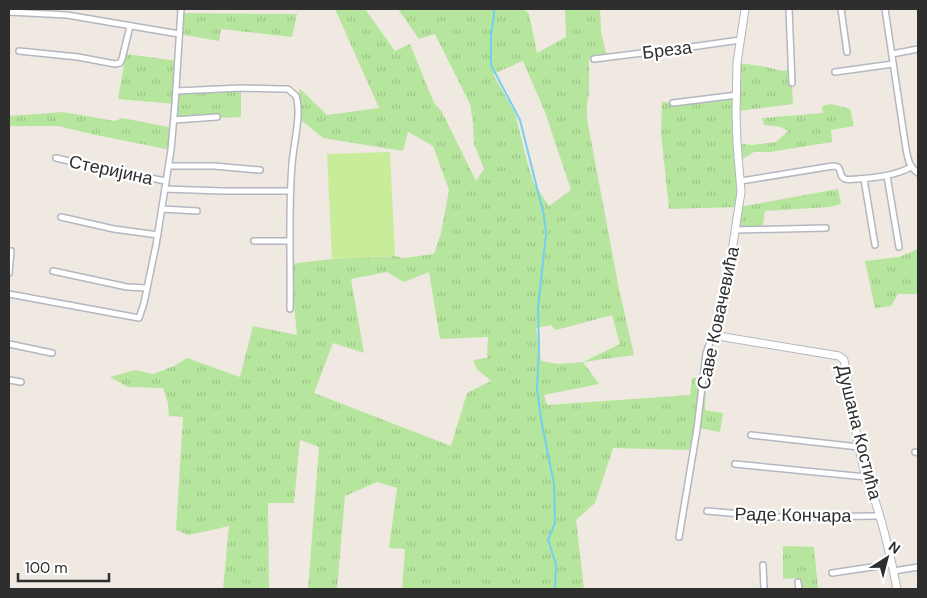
<svg xmlns="http://www.w3.org/2000/svg" width="927" height="598" font-family="'DM Sans',sans-serif">
	<style>
		.grass { fill: url(#grass-tufts); fill-rule: evenodd }
		.pitch { fill: #c9ec9a }
		.lines { fill: none; stroke-linecap: round; stroke-linejoin: round }
		.stream { stroke: #75cff0; stroke-width: 2 }
		.street-casing { stroke: #b4b7c1; stroke-width: 8 }
		.secondary-casing { stroke: #b4b7c1; stroke-width: 9 }
		.street { stroke: #fff; stroke-width: 5 }
		.secondary { stroke: #fff; stroke-width: 7 }
		.labels { text-anchor: middle; stroke-width: 4.5; stroke-linejoin: round; paint-order: stroke }
		.street-label { font-size: 18px; fill: #2e2e2e; stroke: #fff }
	</style>
	<defs>
		<pattern id="grass-tufts" width="24" height="20" patternUnits="userSpaceOnUse" patternTransform="scale(1.25)"><rect width="24" height="20" fill="#b6e59e"/><path d="M3 7l-1-3M5 7V3M7 7l1-3M15 17l-1-3M17 17v-4M19 17l1-3" fill="none" stroke="#9dc588"/></pattern>
	</defs>
	<rect width="100%" height="100%" fill="#efe9e1"/>
	<g class="grass">
		<path d="M335,9H365L395,51L410,44L434,103L442,112L476,181L484,169L474,144L473,123L470,104L435,34L419,39L398,9H524L529,14L537,53L566,37L565,9H600L601,31L607,58L589,59V92L587,104V119L619,289L634,355L583,362L599,384L544,395L547,405L690,395L692,378L706,377L705,410L723,413L720,432L695,427L689,450L613,448L595,503L576,520L584,589H402L405,549L389,548L397,488L377,482L345,496L337,589H308L319,447L300,440L294,503H268L269,589H223L229,526L189,535L176,530L183,417L169,416L168,403L163,388L128,387L110,377L135,370L153,374L174,366L187,358L240,377L253,326L297,335L290,264L332,259L395,256L403,258L434,254L441,233L449,190L433,146L408,132L403,151L323,138L301,120L299,88L327,115L379,108ZM523,61L545,112L571,190L549,206L534,183L528,165L515,113L493,74ZM387,272L404,282L429,272L440,339L488,337L487,358L473,360L477,369L491,381L467,393L451,446L314,393L333,343L364,353L351,279ZM612,315L620,344L583,362L558,364L541,361L536,328L551,325L556,330Z"/>
		<path d="M181,13L297,14L292,37L221,29L219,41L179,34Z"/>
		<path d="M126,54L178,61L176,91L241,88V117L174,120L175,104L118,99Z"/>
		<path d="M737,63L767,67L782,71L791,69L793,104L737,111V143L752,145L776,142L788,131L781,127L764,125L762,118L823,113L822,106L831,104L850,109L854,126L831,130L832,142L770,152H754L739,161V207L838,189L841,204L830,207L765,211L762,230H735L738,207L669,209L661,133L662,102L673,103L736,95Z"/>
		<path d="M63,112L115,121L122,118L174,128L171,150L91,134L58,126H9V116Z"/>
		<path d="M918,249V294H898L891,306L875,308L865,261L899,257Z"/>
		<path d="M783,546L814,547L818,589H800V578L783,579Z"/>
	</g>
	<path class="pitch" d="M390,152L395,256L332,259L327,154Z"/>
	<g class="lines">
		<path class="stream" d="M494,9V15L491,35V65L520,120L544,216L546,234L538,308L539,348L537,388L541,419L554,484L555,523L548,540L556,564L555,589"/>
		<g class="street-casing">
			<g id="street">
				<path d="M789,9L792,83"/>
				<path d="M841,9L847,52"/>
				<path d="M885,9L906,149C908,159 909,167 918,173"/>
				<path d="M9,12L67,15L179,34"/>
				<path d="M19,51L78,57L115,64L120,63L122,59L130,26"/>
				<path d="M892,54L918,49"/>
				<path d="M594,59L698,46L740,40"/>
				<path d="M835,72L893,64"/>
				<path d="M176,91L241,88L279,89H288L296,96C302,115 293,145 292,165C288,213 291,261 290,309"/>
				<path d="M673,103L737,95"/>
				<path d="M174,120L217,117"/>
				<path d="M56,158L113,171L166,181"/>
				<path d="M169,166H214L260,170"/>
				<path d="M887,176L899,247"/>
				<path d="M864,179L875,245"/>
				<path d="M741,181L833,166C844,166 837,176 845,179C848,180 853,179 857,179C875,178 895,176 911,167"/>
				<path d="M165,189L222,191H290"/>
				<path d="M162,209L197,211"/>
				<path d="M61,217L114,229L158,235"/>
				<path d="M735,230L826,228"/>
				<path d="M254,241H290"/>
				<path d="M53,271L127,287L147,288"/>
				<path d="M9,273L11,251"/>
				<path d="M9,294L139,318L144,303L156,245L171,150L175,104L181,9"/>
				<path d="M9,344L52,353"/>
				<path d="M9,380L21,382"/>
				<path d="M751,435L859,447"/>
				<path d="M915,452L918,453"/>
				<path d="M735,464L866,477"/>
				<path d="M707,511L777,517L880,516"/>
				<path d="M679,537L697,429L706,353L711,340L718,333"/>
				<path d="M763,565L764,589"/>
				<path d="M894,571L918,567"/>
				<path d="M832,573L892,564"/>
				<path d="M798,582L799,589"/>
			</g>
		</g>
		<g class="secondary-casing">
			<path id="secondary" d="M745,9L737,63L736,112L737,143L741,192L731,258L717,331L719,335L724,337L839,356L844,360C850,400 856,439 866,478C870,489 875,499 878,510C886,536 892,563 897,589"/>
		</g>
		<use href="#street" class="street"/>
		<use href="#secondary" class="secondary"/>
	</g>
	<g class="labels">
		<g class="street-label">
			<text transform="translate(667 50) rotate(-7)" y="6">Бреза</text>
			<text transform="translate(111 170) rotate(12)" y="6">Стеријина</text>
			<text transform="translate(718 318) rotate(-78)" y="6">Саве Ковачевића</text>
			<text transform="translate(859 432) rotate(76)" y="6">Душана Костића</text>
			<text transform="translate(793 515) rotate(1)" y="6">Раде Кончара</text>
		</g>
	</g>
	<rect width="927" height="598" fill="none" stroke="#2e2e2e" stroke-width="20"/>
	<g transform="translate(887 558) rotate(36)" stroke="#ffffff" stroke-width="4" paint-order="stroke">
	<path d="M0-4L9 19L0 12L-9 19Z" fill="#2e2e2e"/>
	<text y="-8" font-size="14" font-weight="bold" text-anchor="middle" fill="#2e2e2e">N</text>
	</g>
	<path d="M18 573v8h91v-8" fill="none" stroke="#2e2e2e" stroke-width="2.5"/>
	<text x="25" y="573" font-size="15" fill="#2e2e2e" stroke="#ffffff" stroke-width="4" paint-order="stroke">100 m</text>
</svg>
